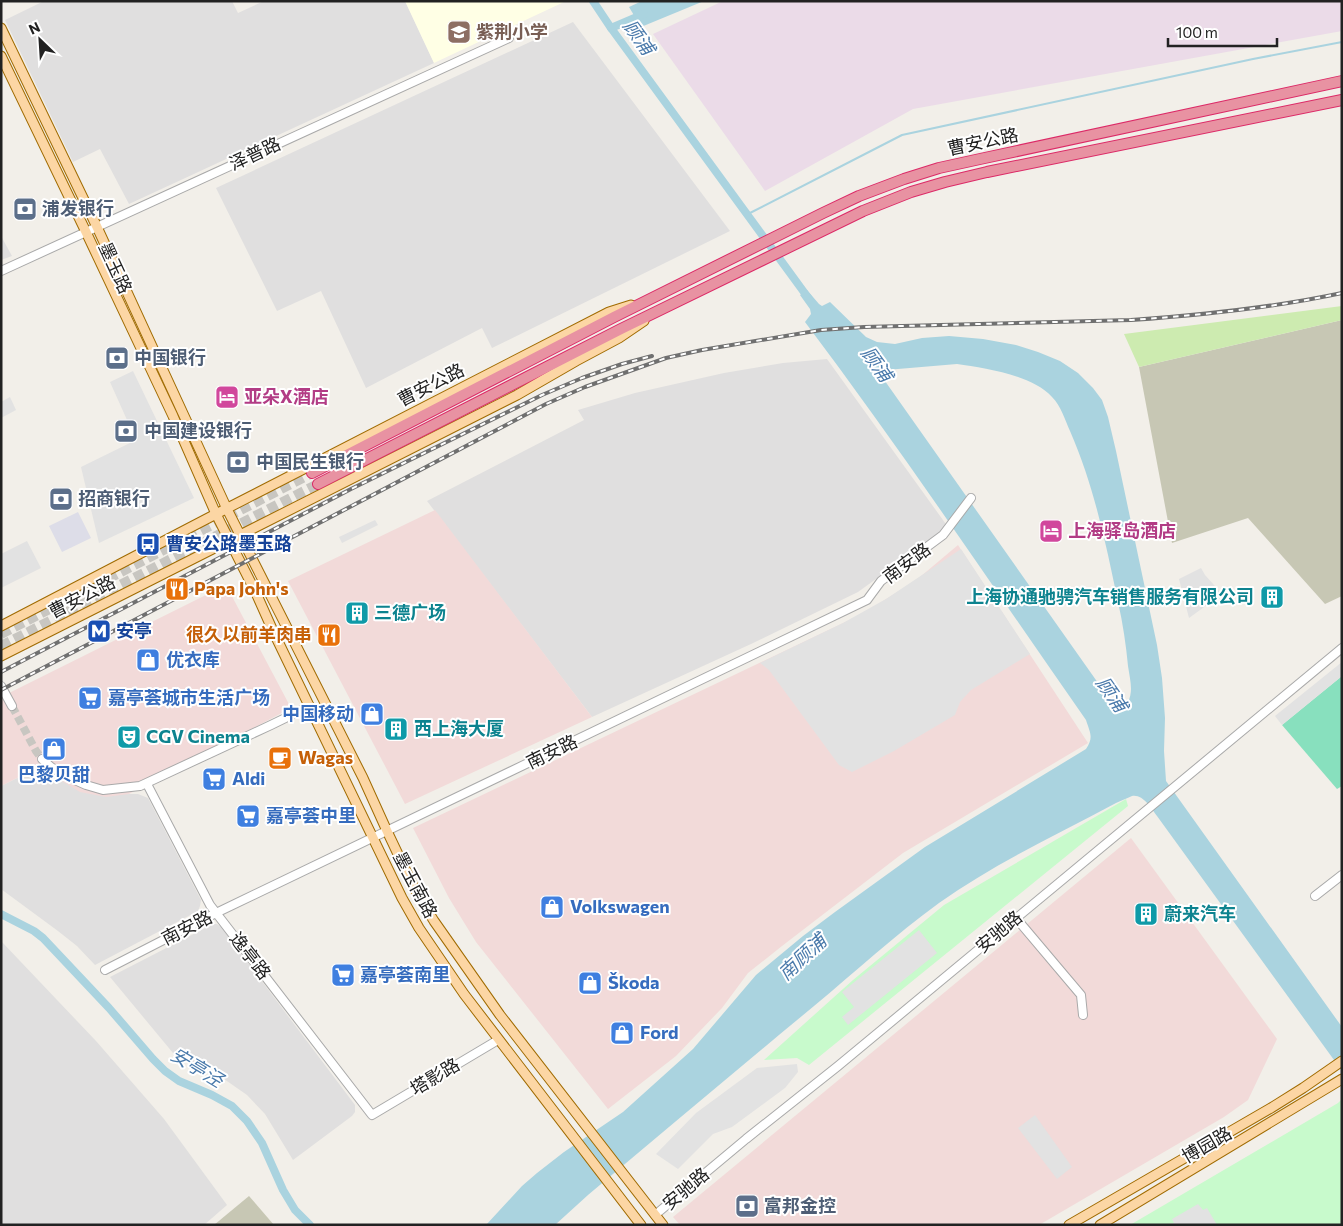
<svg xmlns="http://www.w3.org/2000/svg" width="1343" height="1226" font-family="Commissioner,'Noto Sans SC',sans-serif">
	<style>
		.residential { fill: #e0dfdf }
		.commercial { fill: #f2dad9 }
		.industrial { fill: #ebdbe8 }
		.education { fill: #ffffe5 }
		.construction { fill: #c7c7b4 }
		.grass { fill: #cdebb0 }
		.park { fill: #c8facc }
		.pitch { fill: #88e0be }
		.parking { fill: #e2e2e2 }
		.plaza { fill: #dddde8 }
		.water { fill: #aad3df; fill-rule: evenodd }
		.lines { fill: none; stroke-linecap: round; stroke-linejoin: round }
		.stream { stroke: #aad3df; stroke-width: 2 }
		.canal { stroke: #aad3df; stroke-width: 8 }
		.minor-tunnel { stroke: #c8c6c1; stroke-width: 8; stroke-dasharray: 8 4; stroke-linecap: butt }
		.highway-tunnel { stroke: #c8c6c1; stroke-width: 10; stroke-dasharray: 10 5; stroke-linecap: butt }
		.minor-casing { stroke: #a9a9a9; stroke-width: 10 }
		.major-casing { stroke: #a06b00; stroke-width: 11 }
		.highway-casing { stroke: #dc2a67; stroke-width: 12 }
		.minor { stroke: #fff; stroke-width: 8 }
		.major { stroke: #fcd6a4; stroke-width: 9 }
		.highway { stroke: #e892a2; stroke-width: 10 }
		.rail-casing { stroke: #707070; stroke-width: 4 }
		.rail { stroke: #fff; stroke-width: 2; stroke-dasharray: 5.5; stroke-linecap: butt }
		.labels { text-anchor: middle; stroke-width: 4; stroke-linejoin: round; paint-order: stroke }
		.education-label { font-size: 18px; font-weight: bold; fill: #785e54; stroke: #fff; text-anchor: start }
		.street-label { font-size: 18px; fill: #222; stroke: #fff }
		.service-label { font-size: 18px; font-weight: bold; fill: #4e5e75; stroke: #fff; text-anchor: start }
		.hotel-label { font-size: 18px; font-weight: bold; fill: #b23c85; stroke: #fff; text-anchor: start }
		.transit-label { font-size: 18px; font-weight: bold; fill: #164399; stroke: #fff; text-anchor: start }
		.food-label { font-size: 18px; font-weight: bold; fill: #c56008; stroke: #fff; text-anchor: start }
		.culture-label { font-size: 18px; font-weight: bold; fill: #0d838f; stroke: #fff; text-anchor: start }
		.shop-label { font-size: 18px; font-weight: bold; fill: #366cbe; stroke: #fff; text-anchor: start }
		.water-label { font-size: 19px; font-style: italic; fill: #4a7aab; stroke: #fff }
	</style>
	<rect width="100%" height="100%" fill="#f2efe9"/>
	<g class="residential">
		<path d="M44,1H232L238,13L264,1H405L434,63L129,204L100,149L73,162L5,20Z"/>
		<path d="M573,22L730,231L492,348L482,328L366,388L321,291L277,311L216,188Z"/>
		<path d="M1,236L12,256L1,260Z"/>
		<path d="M827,359L948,527L858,592L751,644L592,717L427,501L584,420L578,410L635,393L724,373L783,363Z"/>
		<path d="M43,765L129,794H138L148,798L201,900L200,906L198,911L95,965L77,946L58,931L1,889V786Z"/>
		<path d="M213,924H217L221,927L355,1105V1112L352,1116L293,1160L265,1114L247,1095L214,1072L189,1060L179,1057L173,1053L110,977Z"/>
		<path d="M1,941L96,1041L164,1119L227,1205L204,1225H1Z"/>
	</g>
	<g class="commercial">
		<path d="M435,510L592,717L405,804L288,581Z"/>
		<path d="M958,545L1088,743L903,853L782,946L748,973L722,1008L676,1056L608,1109L476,942L449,898L413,828L862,614L899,591L920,577Z"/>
		<path d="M226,585L291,708L129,794L106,797L80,792L57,778L43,765L1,786V697Z"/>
		<path d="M1131,838L1277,1039L1248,1100L1224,1117L1039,1225H680L673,1217Z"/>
	</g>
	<path class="industrial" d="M723,1H1342V31L913,109L765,191L653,34Z"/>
	<path class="education" d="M405,1H563L564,2L434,63Z"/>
	<g class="construction">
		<path d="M1342,320V596L1325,604L1248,518L1172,543L1139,367Z"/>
		<path d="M249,1196L274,1225H214Z"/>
	</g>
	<path class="grass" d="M1342,306V320L1139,367L1124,334Z"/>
	<g class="park">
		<path d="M1126,799L1128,806L809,1065L797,1058L764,1060L853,980L944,905Z"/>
		<path d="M1342,1099V1225H1130L1338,1103Z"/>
	</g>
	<path class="pitch" d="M1342,676V786L1337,789L1282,725Z"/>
	<g class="parking">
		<path d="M133,371L194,498L99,543L81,467L136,440L110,382Z"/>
		<path d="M10,397L16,410L1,418V402Z"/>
		<path d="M375,520L378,525L342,543L339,537Z"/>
		<path d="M27,541L41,568L1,588V554Z"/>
		<path d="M961,549L1030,654L971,690L960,702L955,715L894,751L852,772L839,765L769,670L760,663L843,623L886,599Z"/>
		<path d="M1201,568L1205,575L1222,594L1189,618L1179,579Z"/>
		<path d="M1342,662V676L1282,725L1275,716Z"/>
		<path d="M919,930L937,953L848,1025L842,1017L854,1007L842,992Z"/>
		<path d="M797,1064L798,1072L785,1088L732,1127L713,1134L678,1169L656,1154L696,1113L757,1068Z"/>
		<path d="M1035,1115L1072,1167L1057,1179L1018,1128Z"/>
		<path d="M1198,1204L1203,1210L1207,1208L1217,1225H1163L1174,1223L1172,1219Z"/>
	</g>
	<path class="plaza" d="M78,512L91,538L62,552L49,526Z"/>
	<g class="water">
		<path d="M642,1H704L641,27L629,7Z"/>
		<path d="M807,290L819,304L822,306L830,302L866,337L877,342L895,344L922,338L949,336L983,339L1016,345L1038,352L1060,361L1078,373L1093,388L1102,400L1108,417L1116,451L1157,645L1162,678L1165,718L1164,751L1166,781L1342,1027V1071L1157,816C1151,808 1143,794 1132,796C1127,798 1121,801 1116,803C1056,835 994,864 939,903C895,935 855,972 814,1006C738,1069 663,1132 588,1195L555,1225H486L522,1186L537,1173L564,1152L623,1112L693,1049L756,975L803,936L835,912L925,847L1086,749C1094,737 1090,733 1086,720C993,587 903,452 805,322L811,314L810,309L800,295ZM957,364C985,368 1032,375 1052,397C1061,406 1065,420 1070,431C1094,486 1106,544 1118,602C1123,624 1126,645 1128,666C1129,673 1131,682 1131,689C1131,697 1127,708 1121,712L1115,707L880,374L882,371L886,370Z"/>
	</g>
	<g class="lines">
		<path class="stream" d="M748,214L902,135L1253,59L1342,42"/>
		<g class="canal">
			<path d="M593,1L611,28L809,299"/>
			<path d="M611,28L644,14"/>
			<path d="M1,914L34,931L43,938L109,1008L153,1059L165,1071L179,1081L212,1095L232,1106L247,1121L262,1143L283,1190L295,1210L310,1225"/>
		</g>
		<path class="minor-tunnel" d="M12,706L36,751L42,759"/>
		<g class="highway-tunnel">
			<path d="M1,634L312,473"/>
			<path d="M1,646L318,484"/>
		</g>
		<g class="minor-casing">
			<g id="minor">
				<path d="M1,271L509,38"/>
				<path d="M1,686L12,706"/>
				<path d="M42,759L51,767L66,776L86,785L103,790L140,786L271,725L310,706"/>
				<path d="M147,784L210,905L372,1115L498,1040"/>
				<path d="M1315,896L1342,875"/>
				<path d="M1016,918L1081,995L1083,1015"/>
				<path d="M105,970L216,913L867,600L881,581L943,535L971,498"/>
				<path d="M655,1215L746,1139L838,1066L1342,648"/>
			</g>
		</g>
		<g class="major-casing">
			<g id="major">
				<path d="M1,28L97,227L227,509L363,778L387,831L415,890L434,921L500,1015L663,1225"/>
				<path d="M1,56L86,232L173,416L216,514L256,593L273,631L402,898L419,928L464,994L641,1225"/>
				<path d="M1,626L216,514L609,312L631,305"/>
				<path d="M1,656L517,395L576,361L619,338L644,321"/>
				<path d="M1069,1225L1271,1108L1303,1088L1342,1061"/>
				<path d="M1100,1225L1342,1079"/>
			</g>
		</g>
		<g class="highway-casing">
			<g id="highway">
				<path d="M312,473L614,317L823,213L859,196L904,179L939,168L980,159L1342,81"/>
				<path d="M318,484L621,329L863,211L911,192L945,182L987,172L1342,100"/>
			</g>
		</g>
		<use href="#minor" class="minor"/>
		<use href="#major" class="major"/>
		<use href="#highway" class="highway"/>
		<g class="rail-casing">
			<g id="rail">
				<path d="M1,672L351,489L542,395L582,378L622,364L652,356"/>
				<path d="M1,690L546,404L585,387L666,358L702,350L821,330L864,327L1131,320C1202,315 1272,308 1342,293"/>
			</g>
		</g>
		<use href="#rail" class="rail"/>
	</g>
	<defs>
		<g id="school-square" transform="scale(1.25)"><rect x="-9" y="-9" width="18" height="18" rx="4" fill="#8d6e63" stroke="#fff"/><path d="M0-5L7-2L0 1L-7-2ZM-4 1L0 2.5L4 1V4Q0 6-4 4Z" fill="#fff"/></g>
		<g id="bank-square" transform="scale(1.25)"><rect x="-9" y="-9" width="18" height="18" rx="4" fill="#5c6f8a" stroke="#fff"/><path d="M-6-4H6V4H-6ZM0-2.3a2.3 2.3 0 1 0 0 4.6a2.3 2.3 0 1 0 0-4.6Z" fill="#fff"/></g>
		<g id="hotel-square" transform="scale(1.25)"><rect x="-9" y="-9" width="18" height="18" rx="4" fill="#d1479c" stroke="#fff"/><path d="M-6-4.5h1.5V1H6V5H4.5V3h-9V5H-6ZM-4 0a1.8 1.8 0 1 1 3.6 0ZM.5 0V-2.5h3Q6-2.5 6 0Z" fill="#fff"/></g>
		<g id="bus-square" transform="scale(1.25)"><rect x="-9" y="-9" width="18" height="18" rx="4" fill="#1a4fb4" stroke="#fff"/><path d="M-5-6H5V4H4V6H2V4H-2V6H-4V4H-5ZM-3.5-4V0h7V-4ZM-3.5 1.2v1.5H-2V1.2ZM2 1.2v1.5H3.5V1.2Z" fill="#fff"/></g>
		<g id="restaurant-square" transform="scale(1.25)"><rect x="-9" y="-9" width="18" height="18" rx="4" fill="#e8710a" stroke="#fff"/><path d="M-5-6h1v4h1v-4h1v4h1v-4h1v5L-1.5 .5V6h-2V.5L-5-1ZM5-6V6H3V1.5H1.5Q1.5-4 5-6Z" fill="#fff"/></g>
		<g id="building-square" transform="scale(1.25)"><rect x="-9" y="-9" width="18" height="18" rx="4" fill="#0f9aa8" stroke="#fff"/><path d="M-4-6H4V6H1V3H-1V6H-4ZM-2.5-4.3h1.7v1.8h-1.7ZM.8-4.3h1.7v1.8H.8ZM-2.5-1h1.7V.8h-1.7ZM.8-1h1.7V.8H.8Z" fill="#fff"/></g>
		<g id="metro-square" transform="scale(1.25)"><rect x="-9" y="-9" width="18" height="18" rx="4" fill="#1a4fb4" stroke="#fff"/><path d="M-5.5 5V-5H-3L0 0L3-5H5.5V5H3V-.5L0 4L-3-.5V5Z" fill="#fff"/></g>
		<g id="shop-square" transform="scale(1.25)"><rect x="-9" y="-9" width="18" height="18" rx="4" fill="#3f7fe0" stroke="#fff"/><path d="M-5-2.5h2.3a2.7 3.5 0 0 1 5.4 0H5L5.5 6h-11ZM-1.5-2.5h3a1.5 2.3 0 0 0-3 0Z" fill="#fff"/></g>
		<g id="supermarket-square" transform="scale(1.25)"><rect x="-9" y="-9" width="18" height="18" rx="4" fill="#3f7fe0" stroke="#fff"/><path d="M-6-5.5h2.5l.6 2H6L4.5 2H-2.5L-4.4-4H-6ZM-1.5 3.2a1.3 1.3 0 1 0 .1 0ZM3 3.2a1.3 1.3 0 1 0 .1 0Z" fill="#fff"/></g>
		<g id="theatre-square" transform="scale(1.25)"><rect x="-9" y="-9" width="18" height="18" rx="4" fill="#0f9aa8" stroke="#fff"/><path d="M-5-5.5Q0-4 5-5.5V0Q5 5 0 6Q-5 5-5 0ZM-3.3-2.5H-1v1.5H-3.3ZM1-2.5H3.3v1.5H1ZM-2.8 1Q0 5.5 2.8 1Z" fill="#fff"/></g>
		<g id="cafe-square" transform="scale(1.25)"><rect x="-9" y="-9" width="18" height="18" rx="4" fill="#e8710a" stroke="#fff"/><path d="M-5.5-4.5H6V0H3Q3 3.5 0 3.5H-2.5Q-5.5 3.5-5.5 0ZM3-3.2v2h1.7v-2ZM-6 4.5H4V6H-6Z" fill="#fff"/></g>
	</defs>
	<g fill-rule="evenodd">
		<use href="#school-square" x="459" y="32"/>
		<use href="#bank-square" x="25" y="209"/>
		<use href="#bank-square" x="117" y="358"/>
		<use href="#hotel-square" x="227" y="397"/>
		<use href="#bank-square" x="126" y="431"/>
		<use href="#bank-square" x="238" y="462"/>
		<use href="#bank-square" x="61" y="499"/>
		<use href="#hotel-square" x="1051" y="531"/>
		<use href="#bus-square" x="148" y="544"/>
		<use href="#restaurant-square" x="177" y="589"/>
		<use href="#building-square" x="1272" y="597"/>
		<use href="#building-square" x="357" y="613"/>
		<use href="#metro-square" x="99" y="631"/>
		<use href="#restaurant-square" x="329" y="635"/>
		<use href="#shop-square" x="148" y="660"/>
		<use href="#supermarket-square" x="90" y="698"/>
		<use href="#shop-square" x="372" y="714"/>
		<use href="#building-square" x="396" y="729"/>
		<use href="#theatre-square" x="129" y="737"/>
		<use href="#shop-square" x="54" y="749"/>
		<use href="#cafe-square" x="280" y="758"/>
		<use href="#supermarket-square" x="214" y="779"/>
		<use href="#supermarket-square" x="248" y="816"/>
		<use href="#shop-square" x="552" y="907"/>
		<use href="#building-square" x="1146" y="914"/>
		<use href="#supermarket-square" x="343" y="975"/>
		<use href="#shop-square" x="590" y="983"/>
		<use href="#shop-square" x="622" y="1033"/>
		<use href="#bank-square" x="747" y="1206"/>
	</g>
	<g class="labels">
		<g class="education-label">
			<text x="476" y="38">紫荆小学</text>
		</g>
		<g class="street-label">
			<text transform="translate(983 142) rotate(-12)" y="6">曹安公路</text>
			<text transform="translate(255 154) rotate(-25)" y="6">泽普路</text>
			<text transform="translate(115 268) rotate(65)" y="6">墨玉路</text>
			<text transform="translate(431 385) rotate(-27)" y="6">曹安公路</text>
			<text transform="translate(907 563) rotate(-37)" y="6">南安路</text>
			<text transform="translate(82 597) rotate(-27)" y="6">曹安公路</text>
			<text transform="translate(552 752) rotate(-26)" y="6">南安路</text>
			<text transform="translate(415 885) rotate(62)" y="6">墨玉南路</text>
			<text transform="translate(187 928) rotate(-27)" y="6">南安路</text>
			<text transform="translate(999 932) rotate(-40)" y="6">安驰路</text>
			<text transform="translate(250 956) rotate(52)" y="6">逸亭路</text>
			<text transform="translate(435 1077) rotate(-31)" y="6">塔影路</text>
			<text transform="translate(1207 1145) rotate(-30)" y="6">博园路</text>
			<text transform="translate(686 1189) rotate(-40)" y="6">安驰路</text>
		</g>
		<g class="service-label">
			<text x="42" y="215">浦发银行</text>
			<text x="134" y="364">中国银行</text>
			<text x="144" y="437">中国建设银行</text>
			<text x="256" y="468">中国民生银行</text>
			<text x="78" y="505">招商银行</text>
			<text x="764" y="1212">富邦金控</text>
		</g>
		<g class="hotel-label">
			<text x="244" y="403">亚朵X酒店</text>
			<text x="1068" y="537">上海驿岛酒店</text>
		</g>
		<g class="transit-label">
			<text x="166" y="550">曹安公路墨玉路</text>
			<text x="116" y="637">安亭</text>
		</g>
		<g class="food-label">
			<text x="194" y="595">Papa John's</text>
			<text x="312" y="641" text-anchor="end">很久以前羊肉串</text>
			<text x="298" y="764">Wagas</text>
		</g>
		<g class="culture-label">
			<text x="1254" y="603" text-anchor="end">上海协通驰骋汽车销售服务有限公司</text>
			<text x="374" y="619">三德广场</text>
			<text x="414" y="735">西上海大厦</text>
			<text x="146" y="743">CGV Cinema</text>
			<text x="1164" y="920">蔚来汽车</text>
		</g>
		<g class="shop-label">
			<text x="166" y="666">优衣库</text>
			<text x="108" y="704">嘉亭荟城市生活广场</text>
			<text x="354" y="720" text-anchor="end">中国移动</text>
			<text x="54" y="781" text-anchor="middle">巴黎贝甜</text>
			<text x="232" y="785">Aldi</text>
			<text x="266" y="822">嘉亭荟中里</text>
			<text x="570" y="913">Volkswagen</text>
			<text x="360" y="981">嘉亭荟南里</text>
			<text x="608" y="989">Škoda</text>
			<text x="640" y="1039">Ford</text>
		</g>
		<g class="water-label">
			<text transform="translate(639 37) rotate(54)" y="7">顾浦</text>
			<text transform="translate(877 364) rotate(54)" y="7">顾浦</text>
			<text transform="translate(1112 694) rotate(55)" y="7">顾浦</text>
			<text transform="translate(802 957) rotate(-43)" y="7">南顾浦</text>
			<text transform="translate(197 1067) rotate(31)" y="7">安亭泾</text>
		</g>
	</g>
	<rect width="1343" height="1226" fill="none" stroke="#222222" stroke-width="5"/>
	<g transform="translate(40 40) rotate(335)" stroke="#ffffff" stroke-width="4" paint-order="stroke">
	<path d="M0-4L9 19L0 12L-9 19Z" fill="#222222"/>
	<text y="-8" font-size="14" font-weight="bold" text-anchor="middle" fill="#222222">N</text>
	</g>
	<path d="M1168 38v8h109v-8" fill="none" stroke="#222222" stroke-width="2.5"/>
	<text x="1176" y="38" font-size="15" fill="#222222" stroke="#ffffff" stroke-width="4" paint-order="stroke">100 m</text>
</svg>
